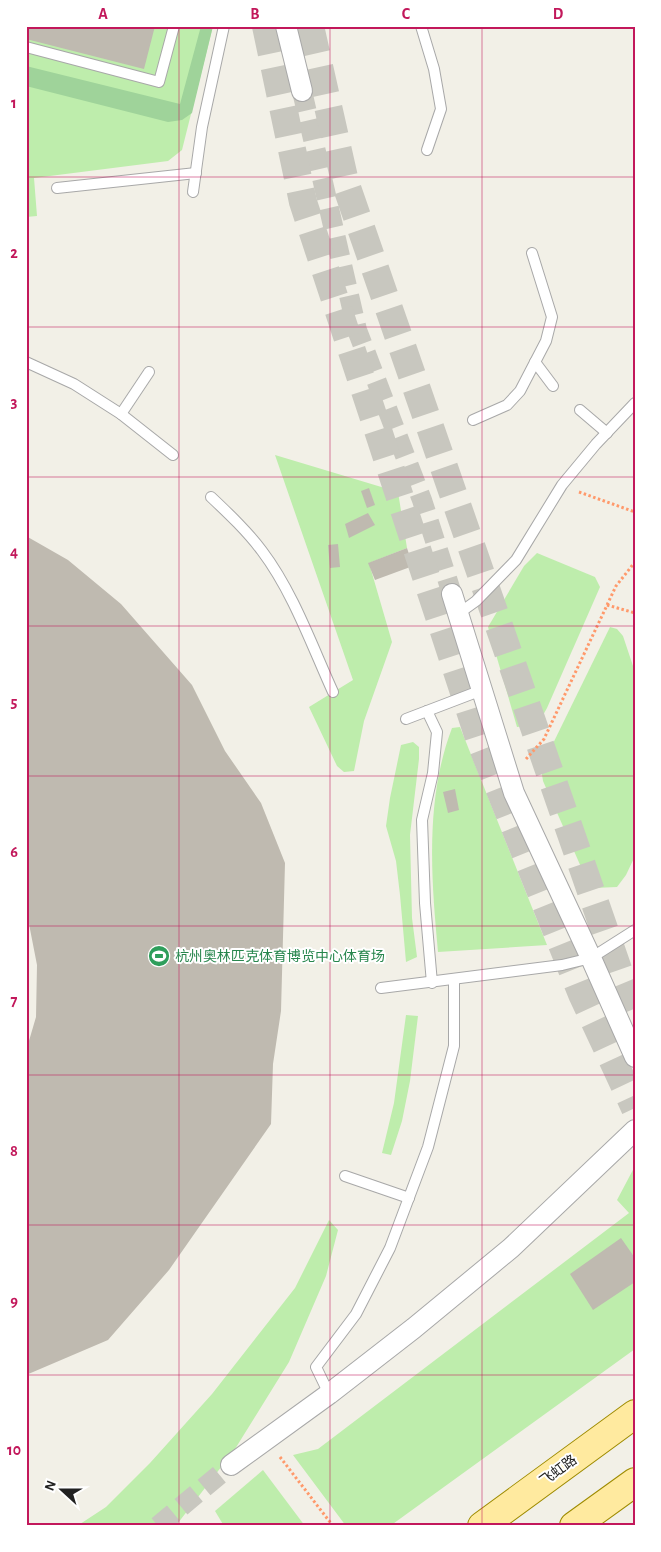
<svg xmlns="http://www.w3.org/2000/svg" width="661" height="1552" font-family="'Alegreya Sans','Noto Sans SC',sans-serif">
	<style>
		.grass { fill: #beedac }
		.forest { fill: #9fd39a }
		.building { fill: #bfbab0 }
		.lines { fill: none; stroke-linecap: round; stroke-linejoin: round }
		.street-tunnel { stroke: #c8c7bf; stroke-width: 20; stroke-dasharray: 20 10; stroke-linecap: butt }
		.secondary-tunnel { stroke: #c8c7bf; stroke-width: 28; stroke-dasharray: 28 14; stroke-linecap: butt }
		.lane-casing { stroke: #a8a8a8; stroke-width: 12 }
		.street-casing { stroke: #a8a8a8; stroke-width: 22 }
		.primary-casing { stroke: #9e8b00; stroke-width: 30 }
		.path { stroke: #ff996b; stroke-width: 3; stroke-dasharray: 2.5 2.5; stroke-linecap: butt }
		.lane { stroke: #fff; stroke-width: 10 }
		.street { stroke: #fff; stroke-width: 20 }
		.primary { stroke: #ffea9f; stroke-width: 28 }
		.grid { fill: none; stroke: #c2185b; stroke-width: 1; stroke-opacity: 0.55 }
		.labels { text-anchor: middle; stroke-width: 4; stroke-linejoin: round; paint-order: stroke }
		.leisure-label { font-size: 14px; fill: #27864d; stroke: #fff; text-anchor: start }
		.street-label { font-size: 14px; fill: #212121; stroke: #fff }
		.neatline { fill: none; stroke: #c2185b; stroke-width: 2 }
		.grid-label { font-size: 16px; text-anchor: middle; font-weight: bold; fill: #c2185b }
	</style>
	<rect width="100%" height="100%" fill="#f2f0e7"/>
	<g class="grass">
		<path d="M26,26H213L182,150L168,161L34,178L37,216L26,217Z"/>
		<path d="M275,455L398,492L407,548L369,563L392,642L364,721L354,771L344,772L337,766L309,707L353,680Z"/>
		<path d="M537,553L595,577L600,587L547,708L538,724L517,727L488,627L524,566Z"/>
		<path d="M610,627L617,629L623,636L635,672V856L626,875L617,887L594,888L589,885L543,781L541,768Z"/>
		<path d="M460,727L547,945L438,952C431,877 425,799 452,728Z"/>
		<path d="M413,742L419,747V759L410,835L412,918L417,957L406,962L400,895L396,861L386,826L390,798L401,745Z"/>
		<path d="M406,1015L418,1016L410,1081L402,1121L391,1155L382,1153L394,1103Z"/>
		<path d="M635,1166V1349L390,1526H346L293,1455L318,1449L629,1213L617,1200Z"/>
		<path d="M329,1220L338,1230L326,1276L289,1362L235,1449L178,1523L176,1526H77L106,1507L150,1463L212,1394L295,1288Z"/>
		<path d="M263,1470L305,1526H224L215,1511Z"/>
	</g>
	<path class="forest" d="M201,26H213L192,113L182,120L168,122L26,86V66L180,104Z"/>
	<g class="building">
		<path d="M26,26H155L144,69L26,39Z"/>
		<path d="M369,488L375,505L367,508L361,491Z"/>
		<path d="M368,513L375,525L349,538L345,524Z"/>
		<path d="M26,536L68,560L121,604L192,685L225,751L261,803L285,863L281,1011L273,1064L271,1124L169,1270L108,1340L26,1375V1051L36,1017L37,965L29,924L26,917Z"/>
		<path d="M338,544L340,567L330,568L328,545Z"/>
		<path d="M407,548L413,566L375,580L368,563Z"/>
		<path d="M455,789L459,810L448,813L443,792Z"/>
		<path d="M621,1238L635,1258V1282L593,1310L570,1274Z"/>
	</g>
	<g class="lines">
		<g class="street-tunnel">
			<path d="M302,91L357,330L422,500L452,594"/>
			<path d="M158,1526L231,1465"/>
		</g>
		<g class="secondary-tunnel">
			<path d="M266,26L303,202L479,738L582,994L635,1108"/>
			<path d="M310,26L345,182L620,975L635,1011"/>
		</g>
		<g class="lane-casing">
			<g id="lane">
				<path d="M421,26L434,69L441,109L427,150"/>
				<path d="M26,47L159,82L174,26"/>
				<path d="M57,188L196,173"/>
				<path d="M193,192L202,127L224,26"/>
				<path d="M26,362L74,384L121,414L173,455"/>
				<path d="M535,362L553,386"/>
				<path d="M580,410L607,433"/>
				<path d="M121,414L149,372"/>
				<path d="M473,420L507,405L520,391L546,341L552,317L532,253"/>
				<path d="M211,497C229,514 247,531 262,551C293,592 312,646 333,692"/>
				<path d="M458,614L476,601L516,560L562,485L596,444L635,403"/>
				<path d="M427,711L437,732L433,773L422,820L425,903L432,983"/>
				<path d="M406,719L482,690"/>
				<path d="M381,988L562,965L591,958L635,930"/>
				<path d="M345,1176L409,1198"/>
				<path d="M329,1394L316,1367L356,1314L390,1248L428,1147L454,1046V980"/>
			</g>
		</g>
		<g class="street-casing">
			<g id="street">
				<path d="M286,26L302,91"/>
				<path d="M452,594L514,793L591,958L635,1057"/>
				<path d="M231,1465L329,1394L414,1328L511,1248L635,1130"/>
			</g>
		</g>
		<g class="primary-casing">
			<g id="primary">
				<path d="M482,1526L635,1414"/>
				<path d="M574,1526L635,1482"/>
			</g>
		</g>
		<g class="path">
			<path d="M579,492L635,512"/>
			<path d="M607,605L635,613"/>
			<path d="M526,759L544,739L616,586L635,562"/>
			<path d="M280,1457L333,1526"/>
		</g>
		<use href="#lane" class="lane"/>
		<use href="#street" class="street"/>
		<use href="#primary" class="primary"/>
	</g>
	<path class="grid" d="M179,26V1526M330,26V1526M482,26V1526M26,177H635M26,327H635M26,477H635M26,626H635M26,776H635M26,926H635M26,1075H635M26,1225H635M26,1375H635"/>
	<defs>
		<g id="stadium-disc" transform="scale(1.125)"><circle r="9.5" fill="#2e9e5b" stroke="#fff"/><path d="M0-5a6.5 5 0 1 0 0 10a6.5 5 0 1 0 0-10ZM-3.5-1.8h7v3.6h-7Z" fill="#fff"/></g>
	</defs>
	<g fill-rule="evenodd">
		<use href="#stadium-disc" x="159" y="956"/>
	</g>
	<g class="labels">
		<g class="leisure-label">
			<text x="175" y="961">杭州奥林匹克体育博览中心体育场</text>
		</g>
		<g class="street-label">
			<text transform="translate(558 1470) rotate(-36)" y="5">飞虹路</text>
		</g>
	</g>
	<rect width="661" height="1552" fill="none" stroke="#ffffff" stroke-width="55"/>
	<g transform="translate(62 1490) rotate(291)" stroke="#ffffff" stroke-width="4" paint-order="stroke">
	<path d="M0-4L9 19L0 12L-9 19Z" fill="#212121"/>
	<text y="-8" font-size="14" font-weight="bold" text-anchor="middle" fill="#212121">N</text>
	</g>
	<rect x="28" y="28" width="606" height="1496" class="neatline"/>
	<g class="grid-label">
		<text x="103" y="19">A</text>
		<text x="255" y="19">B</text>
		<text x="406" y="19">C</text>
		<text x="558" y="19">D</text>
		<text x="14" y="108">1</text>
		<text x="14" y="258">2</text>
		<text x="14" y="407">3</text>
		<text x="14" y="557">4</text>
		<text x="14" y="707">5</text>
		<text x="14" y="857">6</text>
		<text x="14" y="1006">7</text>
		<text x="14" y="1156">8</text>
		<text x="14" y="1306">9</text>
		<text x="14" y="1455">10</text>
	</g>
</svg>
